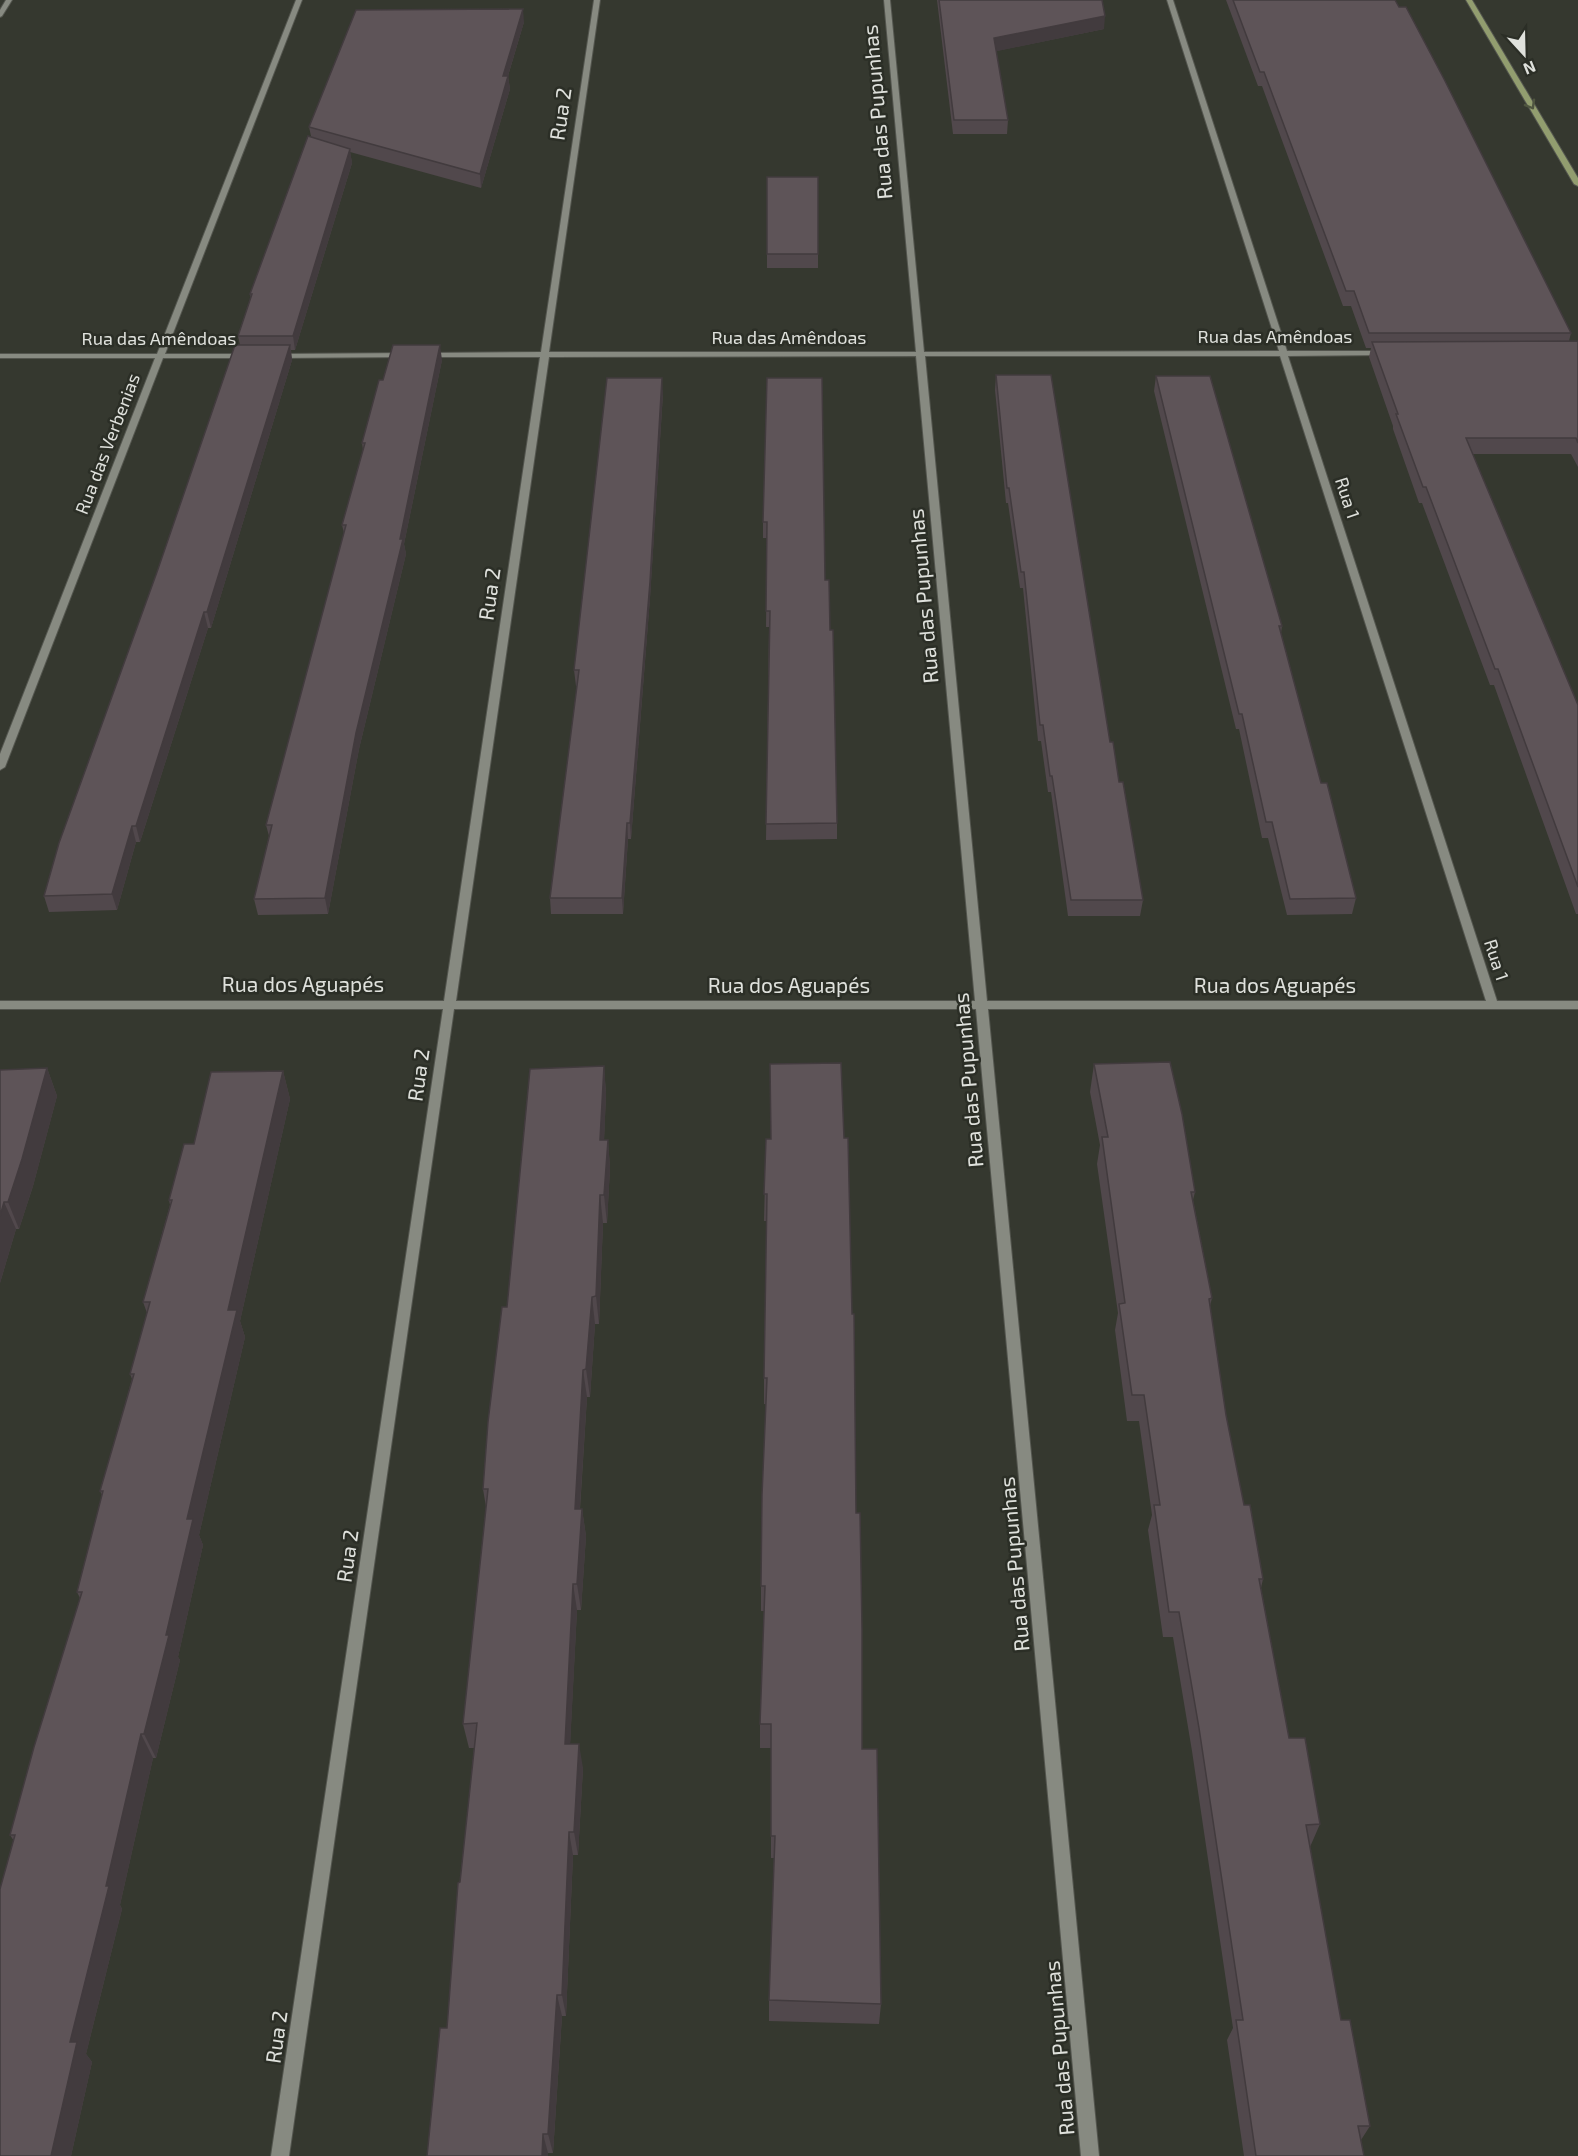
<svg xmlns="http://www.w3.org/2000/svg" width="1578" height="2156" font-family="'Exo 2',sans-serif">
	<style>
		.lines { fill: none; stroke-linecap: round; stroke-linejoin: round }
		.street-casing { stroke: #53554e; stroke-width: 2 }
		.secondary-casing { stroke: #53554e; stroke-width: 2 }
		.street { fill: #878a81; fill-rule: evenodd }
		.secondary { fill: #929d6f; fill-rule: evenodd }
		.wall { fill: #51484c }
		.shaded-wall { fill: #423b3e }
		.building { fill: #5e5458; stroke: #423b3e; stroke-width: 1.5 }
		.oneway { stroke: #4f5540 }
		.labels { text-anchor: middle; stroke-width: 5; stroke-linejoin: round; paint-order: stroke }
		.far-street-label { font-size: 18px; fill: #dfe1dc; stroke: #2b2e26 }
		.street-label { font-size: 21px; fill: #dfe1dc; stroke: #2b2e26 }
	</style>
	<rect width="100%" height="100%" fill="#35382f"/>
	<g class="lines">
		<g class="street-casing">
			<g id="street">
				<path d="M6,0H12L2,16L0,17V10Z"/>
				<path d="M296,0H302L165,354H248L252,356L248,358H163L5,767L0,770V754L155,358H0V354H157Z"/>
				<path d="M594,0H600L549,352H916L884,0H890L924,352L1279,351L1167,0H1173L1287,351H1385L1389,353L1385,355L1288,356L1497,1001H1578V1009H988L1099,2156H1081L976,1009H454L289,2156H271L443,1009H0V1001H444L540,357H427L423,355L427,353L541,352ZM916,356L975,1001H456L549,357ZM925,356H1280L1486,1001H987Z"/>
				<path d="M407,353L411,355L410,357L277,358L273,356L277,354Z"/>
			</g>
		</g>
		<g class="secondary-casing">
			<path id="secondary" d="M1466,0H1472L1578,178V186L1574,184Z"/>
		</g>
		<use href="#street" class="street"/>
		<use href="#secondary" class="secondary"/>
	</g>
	<g class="wall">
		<path d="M937,0H1102L1104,29L996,51L1008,120L1007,134H953Z"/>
		<path d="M1226,0H1395L1571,333L1569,341H1578V467L1571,454H1472L1578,705V914H1576L1494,685H1490L1422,503H1419L1393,429V426L1369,357L1371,348H1366L1351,306H1343L1262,86H1258Z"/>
		<path d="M524,22L508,76L510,89L481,188L350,152L352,163L295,350H291L292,360L211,628H208L140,842H136L117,910L49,912L44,896L240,345L238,336L251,299L250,294L311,136L309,127Z"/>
		<rect x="767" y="177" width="51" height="91"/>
		<path d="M442,360L404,544L406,554L359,749L328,914L258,915L254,899L269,836L266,825L344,533L342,525L363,450L362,443L383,380Z"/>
		<path d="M996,375L1110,742L1143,900L1140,916H1068L1051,792H1048L1041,741H1038L1023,588H1020L1008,503H1006L995,390Z"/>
		<path d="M1156,376L1282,626L1281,633L1321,783L1356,898L1352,914L1287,915L1268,838H1262L1239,729H1236L1154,391Z"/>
		<path d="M767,378L825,580L837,823V839L766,840L769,627H766L767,538H763V522Z"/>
		<path d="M663,393L650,598L631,839H628L623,914H551L550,898L577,686H576L574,670Z"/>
		<path d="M1094,1064L1195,1192L1193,1200L1212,1298L1210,1306L1226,1415L1244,1505L1263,1579L1261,1588L1289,1738L1320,1824L1310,1847L1341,2020L1370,2126L1361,2140L1364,2156H1244L1227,2040L1233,2028L1192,1751L1173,1637H1163L1148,1530L1152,1515L1139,1421H1127L1115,1330L1118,1313L1097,1164L1100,1145L1090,1092Z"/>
		<path d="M604,1066L606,1094L604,1140H608L610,1168L607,1223H603L599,1324H595L590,1397H587L580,1509H582L586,1536L581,1610H577L570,1744L583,1768L578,1855H573L566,2016H562L553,2153H548V2156H427L447,2028L474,1748H469L463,1724L486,1507L483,1489L507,1307Z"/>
		<path d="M47,1068L57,1096L33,1186L19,1229H16L0,1283V1070Z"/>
		<path d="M283,1071L290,1099L240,1321L245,1337L199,1535L203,1545L178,1657L180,1660L156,1758H153L120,1905L122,1909L86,2054L92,2062L71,2156L14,1841L10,1835L80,1598L77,1592L102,1495L100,1491L132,1379L130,1374L147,1313L143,1302L170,1205L169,1200L194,1144Z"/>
		<path d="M766,1139L856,1513L862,1749L881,2004L879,2024L769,2021V2000L774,1858H771V1748H760V1724L764,1611H761V1586L766,1404H764V1378L767,1221H764Z"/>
	</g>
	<g class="shaded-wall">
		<path d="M523,9L524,22L504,89L503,76Z"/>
		<path d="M1105,16L1104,29L993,52L994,38Z"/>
		<path d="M508,76L510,89L481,188L480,174Z"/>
		<path d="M350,149L352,163L295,350L293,336Z"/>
		<path d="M290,345L292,360L211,628L207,612Z"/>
		<path d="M440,345L442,360L404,544L406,554L359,749L328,914L325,898L356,733L400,539Z"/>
		<path d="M662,378L663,393L650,598L631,839L630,823Z"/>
		<path d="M204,612L208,628L140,842L136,826Z"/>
		<path d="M627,823L628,839L623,914L622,898Z"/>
		<path d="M132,826L136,842L117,910L112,894Z"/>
		<path d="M604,1066L606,1094L603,1168L600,1140Z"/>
		<path d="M47,1068L57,1096L33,1186L19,1229L8,1202Z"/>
		<path d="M283,1071L290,1099L240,1321L245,1337L199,1535L203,1545L178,1657L180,1660L156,1758L144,1734L228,1310Z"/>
		<path d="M608,1140L610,1168L607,1223L604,1195Z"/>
		<path d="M600,1195L603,1223L599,1324L596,1296Z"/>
		<path d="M4,1202L16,1229L0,1283V1216Z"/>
		<path d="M592,1297L595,1324L590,1397L586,1369Z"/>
		<path d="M583,1370L587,1397L578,1536L575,1509Z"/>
		<path d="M582,1509L586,1536L581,1610L577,1584Z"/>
		<path d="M573,1584L577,1610L569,1768L565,1744Z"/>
		<path d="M141,1734L153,1758L120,1905L122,1909L86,2054L92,2062L71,2156H51L70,2042Z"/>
		<path d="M579,1744L583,1768L578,1855L574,1832Z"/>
		<path d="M569,1832L573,1855L566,2016L562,1995Z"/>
		<path d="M557,1995L562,2016L553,2153L548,2134Z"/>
		<path d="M543,2134L548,2153V2156H542Z"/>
	</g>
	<g class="building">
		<path d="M939,0H1102L1105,16L994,38L1008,120H954Z"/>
		<path d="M1233,0H1395L1399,7H1406L1444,79L1571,333H1369L1354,291H1346L1264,72H1260Z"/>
		<path d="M523,9L503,76H508L480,174L309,127L356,10Z"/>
		<path d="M308,136L350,149L293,336H238L252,294H250Z"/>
		<rect x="767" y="177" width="51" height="77"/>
		<path d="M1578,341V443L1576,438H1466L1578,705V887L1498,669H1495L1426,487H1423L1396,414H1398L1372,342Z"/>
		<path d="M235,345H290L207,612H204L136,826H132L112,894L44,896L59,843L157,572Z"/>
		<path d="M393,345H440L400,539H403L356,733L325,898L254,899L272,825H266L346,525H342L365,443H362L379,380H383Z"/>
		<path d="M996,375H1051L1110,742H1113L1119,782H1123L1143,900H1071L1052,776H1050L1043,725H1040L1024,572H1021L1009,488H1007Z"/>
		<path d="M1156,376H1210L1282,626H1279L1321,783H1327L1356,898L1290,899L1272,822H1266L1242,714H1239Z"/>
		<path d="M607,378H662L650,582L630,823H627L622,898H550L579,670H574Z"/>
		<path d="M767,378H822L825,580H829L830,630H833L837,823L766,824L770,611H766L767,522H763Z"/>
		<path d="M1170,1062L1182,1114L1195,1192H1191L1212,1298L1209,1299L1226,1415L1244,1505H1250L1263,1579H1259L1289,1738H1305L1320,1824L1306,1825L1341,2020H1350L1370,2126H1358L1364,2156H1256L1236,2020H1243L1199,1728L1179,1612H1169L1154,1505H1160L1144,1395H1132L1119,1304L1125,1303L1102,1137H1108L1094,1064Z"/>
		<path d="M841,1063L844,1138H848L852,1314H854L856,1513H860L862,1629V1749H877L881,2004L769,2000L775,1836H771V1724H760L765,1586H761L762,1495L767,1378H764L767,1194H764L766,1139H771L770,1064Z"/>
		<path d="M604,1066L600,1140H608L604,1195H600L596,1296L592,1297L586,1369L583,1370L575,1509H582L577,1584H573L565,1744H579L574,1832H569L562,1995H557L548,2134H543L542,2156H427L440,2028H447L458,1883L460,1882L477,1723L463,1724L488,1489H483L488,1422L502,1307H507L530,1069Z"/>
		<path d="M47,1068L22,1159L8,1202H4L0,1216V1070Z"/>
		<path d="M283,1071L228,1310H237L187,1519H193L166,1635H169L144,1734H141L106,1886H109L70,2042H77L51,2156H0V1889L15,1835H10L34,1747L82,1592H77L103,1491H100L134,1374H130L150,1302H143L172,1200H169L184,1144H194L211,1072Z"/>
	</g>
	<defs><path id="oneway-chevron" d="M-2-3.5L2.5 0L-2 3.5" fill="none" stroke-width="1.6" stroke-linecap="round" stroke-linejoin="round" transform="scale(1.5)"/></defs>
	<use class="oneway" href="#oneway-chevron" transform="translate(1531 105) rotate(60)"/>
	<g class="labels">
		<g class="far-street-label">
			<text x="1275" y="343">Rua das Amêndoas</text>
			<text x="789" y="344">Rua das Amêndoas</text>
			<text x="159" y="345">Rua das Amêndoas</text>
			<text transform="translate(108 444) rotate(-69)" y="6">Rua das Verbenias</text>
			<text transform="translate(1347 498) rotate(72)" y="6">Rua 1</text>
			<text transform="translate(1496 960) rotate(72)" y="6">Rua 1</text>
		</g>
		<g class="street-label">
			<text transform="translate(878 112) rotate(-95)" y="7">Rua das Pupunhas</text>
			<text transform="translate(561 114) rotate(-82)" y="7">Rua 2</text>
			<text transform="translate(490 594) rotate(-82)" y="7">Rua 2</text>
			<text transform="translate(924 596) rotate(-95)" y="7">Rua das Pupunhas</text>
			<text x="303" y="992">Rua dos Aguapés</text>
			<text x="789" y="993">Rua dos Aguapés</text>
			<text x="1275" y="993">Rua dos Aguapés</text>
			<text transform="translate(419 1075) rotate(-82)" y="7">Rua 2</text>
			<text transform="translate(969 1080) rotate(-95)" y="7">Rua das Pupunhas</text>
			<text transform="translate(348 1556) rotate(-82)" y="7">Rua 2</text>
			<text transform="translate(1015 1564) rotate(-95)" y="7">Rua das Pupunhas</text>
			<text transform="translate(277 2037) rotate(-82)" y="7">Rua 2</text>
			<text transform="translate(1060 2048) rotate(-95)" y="7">Rua das Pupunhas</text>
		</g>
	</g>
	<g transform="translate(1524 54) rotate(158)" stroke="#2b2e26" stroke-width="4.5" paint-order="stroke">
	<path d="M0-4.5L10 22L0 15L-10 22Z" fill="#dfe1dc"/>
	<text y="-9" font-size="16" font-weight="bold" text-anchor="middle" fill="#dfe1dc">N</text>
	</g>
</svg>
